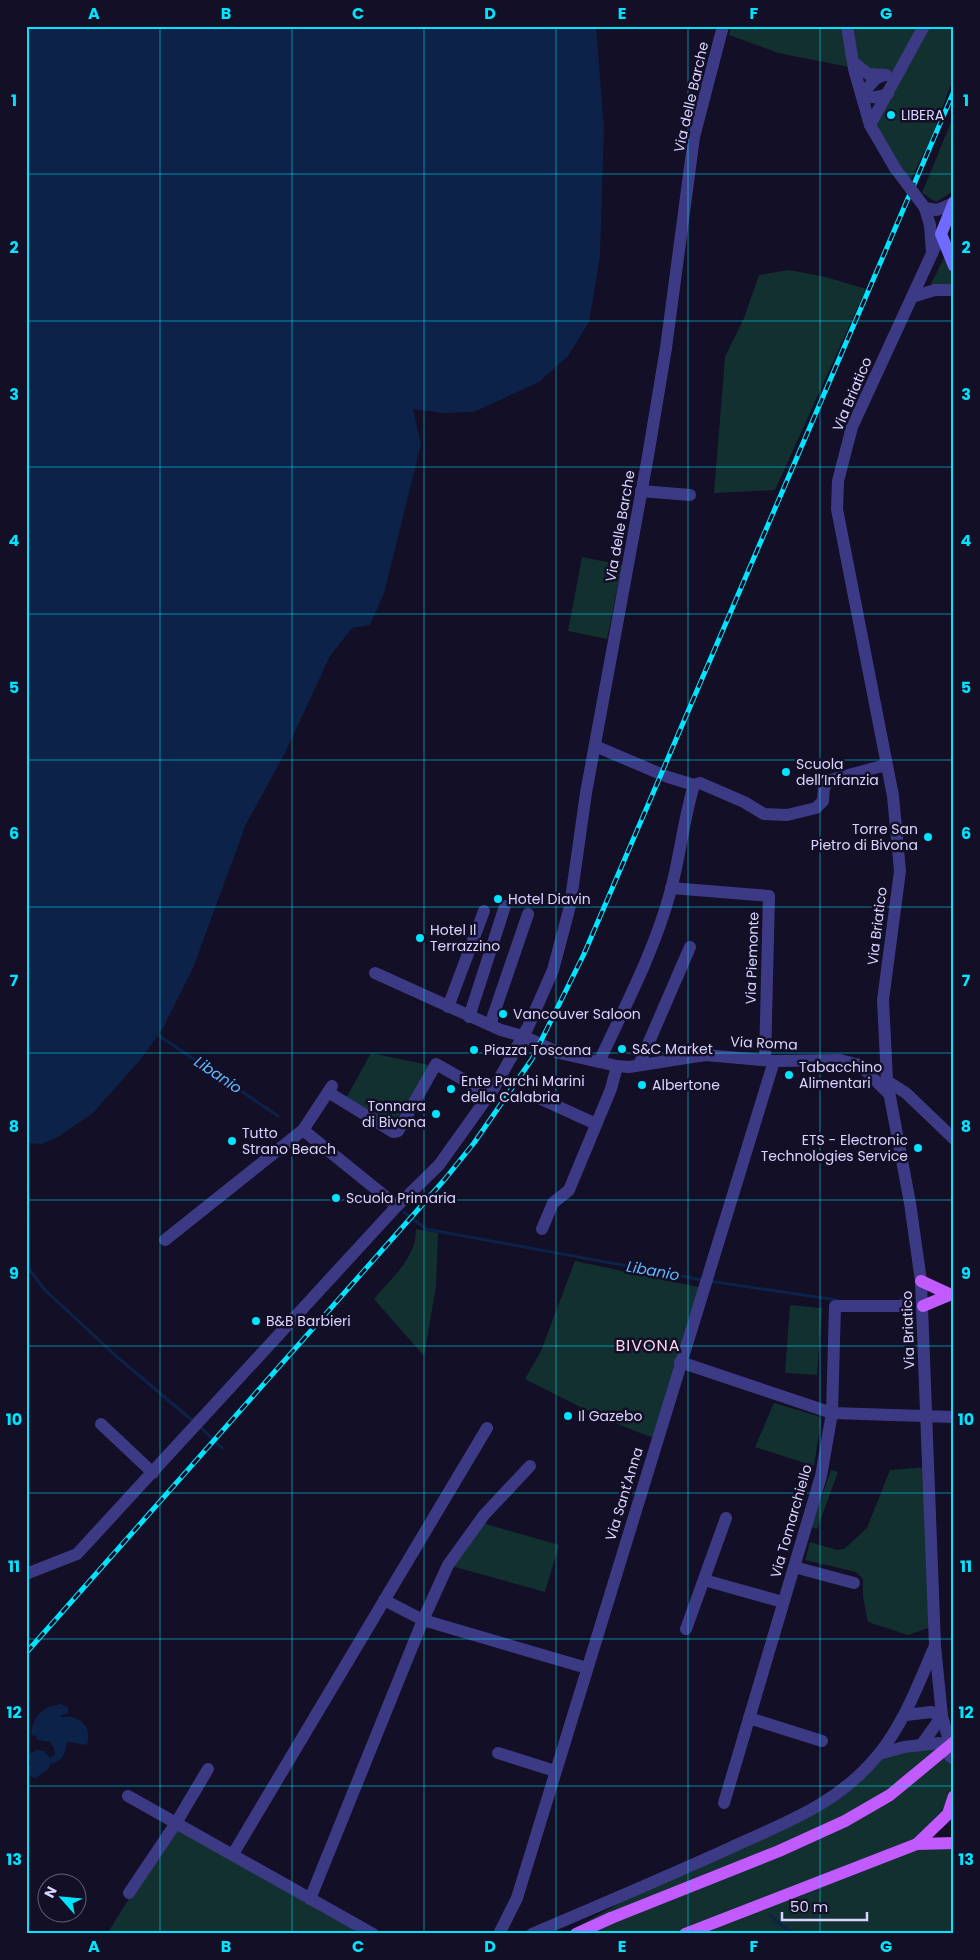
<svg xmlns="http://www.w3.org/2000/svg" width="980" height="1960" font-family="Poppins,sans-serif">
	<style>
		.green { fill: #12302f }
		.water { fill: #0c2248 }
		.lines { fill: none; stroke-linecap: round; stroke-linejoin: round }
		.stream { stroke: #0c2248; stroke-width: 3 }
		.street { stroke: #3d3a85; stroke-width: 12 }
		.secondary { stroke: #6f6bff; stroke-width: 12 }
		.primary { stroke: #c25bff; stroke-width: 12 }
		.rail-casing { stroke: #00e5ff; stroke-width: 5 }
		.rail { stroke: #130f26; stroke-width: 3; stroke-dasharray: 9; stroke-linecap: butt }
		.street-bridge { stroke: #3d3a85; stroke-width: 12 }
		.primary-bridge { stroke: #c25bff; stroke-width: 12 }
		.grid { fill: none; stroke: #00e5ff; stroke-width: 1; stroke-opacity: 0.55 }
		.poi-dot { fill: #00e5ff; stroke: #130f26; stroke-width: 2 }
		.labels { text-anchor: middle; stroke-width: 5; stroke-linejoin: round; paint-order: stroke }
		.street-label { font-size: 14px; fill: #d9d4ff; stroke: #130f26 }
		.poi-label { font-size: 14px; fill: #d9d4ff; stroke: #130f26; text-anchor: start }
		.water-label { font-size: 15px; font-style: italic; fill: #62b6ff; stroke: #130f26 }
		.quarter-label { font-size: 16px; letter-spacing: 1px; fill: #ffd6f0; stroke: #130f26 }
		.neatline { fill: none; stroke: #00e5ff; stroke-width: 2 }
		.grid-label { font-size: 16px; text-anchor: middle; font-weight: bold; fill: #00e5ff }
	</style>
	<rect width="100%" height="100%" fill="#130f26"/>
	<g class="green">
		<path d="M731,26H954V76L931,138L911,179L870,125L890,75L778,53L729,35Z"/>
		<path d="M954,115V191L936,202L922,193Z"/>
		<path d="M944,258L954,273V285L930,286Z"/>
		<path d="M789,270L826,277L866,289L775,490L714,493L725,357L744,318L759,275Z"/>
		<path d="M582,557L622,565L607,639L568,631Z"/>
		<path d="M371,1053L434,1066L398,1131L344,1102Z"/>
		<path d="M416,1229L438,1233L436,1286L424,1356L374,1299C391,1278 417,1258 416,1229Z"/>
		<path d="M575,1261L703,1288L657,1439C610,1423 568,1401 525,1379L541,1351Z"/>
		<path d="M790,1305L822,1308L817,1375L785,1373Z"/>
		<path d="M774,1403L818,1416L821,1420L814,1466L755,1447Z"/>
		<path d="M927,1467L934,1626L908,1635L868,1622L863,1597V1579L856,1572L805,1560L810,1542L837,1550L844,1549L867,1528L890,1470Z"/>
		<path d="M831,1470L838,1472L817,1529L811,1527Z"/>
		<path d="M479,1522L559,1545L545,1592L448,1565Z"/>
		<path d="M939,1743L954,1760V1796L918,1843H954V1934H564L661,1880L822,1805L879,1754Z"/>
		<path d="M176,1823L373,1934H107Z"/>
	</g>
	<g class="water">
		<path d="M26,26H596L604,129L600,256L589,322L568,356L539,382L474,412L442,413L413,409L421,444L384,593L370,625L352,628L330,656L286,751L246,824L193,968L163,1028L140,1060L93,1113L58,1137L42,1144L26,1143Z"/>
		<path d="M60,1704L68,1707V1714L61,1715V1717C79,1714 93,1727 87,1745L69,1742L66,1744C66,1755 61,1762 50,1764L48,1770L35,1778L26,1775V1769L31,1764L28,1755L37,1750L44,1751L50,1758L55,1755L54,1748L50,1742L37,1740L36,1736L31,1735C33,1716 42,1707 60,1704Z"/>
	</g>
	<g class="lines">
		<g class="stream">
			<path d="M158,1035L278,1116"/>
			<path d="M28,1144L29,1269L45,1290L115,1355L194,1422"/>
			<path d="M404,1212L426,1229L703,1280"/>
			<path d="M709,1281L837,1300"/>
			<path d="M900,1300L910,1299"/>
			<path d="M199,1426L222,1448"/>
			<path d="M770,1915L787,1930L799,1934"/>
			<path d="M26,1934H27"/>
		</g>
		<g class="street">
			<path d="M847,26L854,69L870,125L895,168"/>
			<path d="M853,62L868,74L886,75"/>
			<path d="M884,75L875,79L862,95C871,99 878,97 888,94"/>
			<path d="M870,125L924,26"/>
			<path d="M941,234L852,427L838,481L837,509L893,796L900,871L883,1000L887,1081L910,1203L921,1281L935,1646L942,1716L954,1759"/>
			<path d="M932,253L930,225L925,208L937,210L954,203"/>
			<path d="M912,297L935,290H954"/>
			<path d="M641,491L690,495"/>
			<path d="M595,746L668,777L694,785"/>
			<path d="M671,888L769,896L765,1060"/>
			<path d="M375,973L501,1030L523,1036L559,1053L617,1066L629,1067L705,1055L774,1061L840,1060L860,1065L888,1093"/>
			<path d="M448,1007L484,911"/>
			<path d="M469,1017L505,906"/>
			<path d="M490,1025L528,914"/>
			<path d="M599,1062C624,1008 654,952 670,893C680,858 683,821 694,785L700,783L744,802L764,814L787,815L816,808L823,801L824,787L830,780L886,765"/>
			<path d="M639,1065L690,947"/>
			<path d="M887,1081L906,1093L954,1139"/>
			<path d="M332,1086L303,1130L397,1206"/>
			<path d="M328,1092L393,1132L398,1131L436,1064L489,1094"/>
			<path d="M539,1098L596,1124"/>
			<path d="M542,1229L553,1203L569,1190L611,1089L617,1066"/>
			<path d="M165,1240L303,1130"/>
			<path d="M680,1362L832,1413L954,1417"/>
			<path d="M101,1424L153,1473"/>
			<path d="M794,1567L854,1583"/>
			<path d="M26,1574L77,1554L397,1206L439,1165L494,1088L528,1027L553,970L570,906L586,793L648,456L666,348L694,137L723,26"/>
			<path d="M704,1580L783,1602"/>
			<path d="M384,1600L423,1620L587,1668"/>
			<path d="M686,1629L726,1518"/>
			<path d="M906,1715L931,1712L942,1716"/>
			<path d="M749,1718L822,1741"/>
			<path d="M922,1744L942,1716"/>
			<path d="M498,1753L555,1771"/>
			<path d="M879,1754L904,1747L939,1743L951,1757"/>
			<path d="M128,1796L373,1934"/>
			<path d="M724,1803L821,1476L832,1413L835,1306H903"/>
			<path d="M233,1854L487,1428"/>
			<path d="M129,1893L176,1823L208,1769"/>
			<path d="M310,1899L423,1620L448,1565L484,1515L530,1466"/>
			<path d="M499,1934L517,1898L774,1061"/>
			<path d="M532,1934C598,1906 664,1878 730,1848C786,1822 837,1805 878,1755C904,1723 918,1685 934,1648"/>
		</g>
		<path class="secondary" d="M954,202L941,234L954,266"/>
		<g class="primary">
			<path d="M921,1281L949,1294"/>
			<path d="M923,1306L954,1293"/>
			<path d="M917,1844L948,1814L954,1796"/>
			<path d="M576,1934L611,1918"/>
			<path d="M685,1934L917,1844L954,1843"/>
		</g>
		<g class="rail-casing">
			<path id="rail" d="M26,1653L445,1179L474,1143L532,1059L584,954L954,91"/>
		</g>
		<use href="#rail" class="rail"/>
		<path class="street-bridge" d="M895,168L925,208"/>
		<path class="primary-bridge" d="M611,1918L779,1851L845,1821L890,1795L954,1742"/>
	</g>
	<path class="grid" d="M160,26V1934M292,26V1934M424,26V1934M556,26V1934M688,26V1934M820,26V1934M26,174H954M26,321H954M26,467H954M26,614H954M26,760H954M26,907H954M26,1053H954M26,1200H954M26,1346H954M26,1493H954M26,1639H954M26,1786H954"/>
	<g class="poi-dot">
		<circle cx="891" cy="115" r="5"/>
		<circle cx="786" cy="772" r="5"/>
		<circle cx="928" cy="837" r="5"/>
		<circle cx="498" cy="899" r="5"/>
		<circle cx="420" cy="938" r="5"/>
		<circle cx="503" cy="1014" r="5"/>
		<circle cx="622" cy="1049" r="5"/>
		<circle cx="474" cy="1050" r="5"/>
		<circle cx="789" cy="1075" r="5"/>
		<circle cx="642" cy="1085" r="5"/>
		<circle cx="451" cy="1089" r="5"/>
		<circle cx="436" cy="1114" r="5"/>
		<circle cx="232" cy="1141" r="5"/>
		<circle cx="918" cy="1148" r="5"/>
		<circle cx="336" cy="1198" r="5"/>
		<circle cx="256" cy="1321" r="5"/>
		<circle cx="568" cy="1416" r="5"/>
	</g>
	<g class="labels">
		<g class="street-label">
			<text transform="translate(691 97) rotate(-77)" y="5">Via delle Barche</text>
			<text transform="translate(852 394) rotate(-67)" y="5">Via Briatico</text>
			<text transform="translate(620 526) rotate(-80)" y="5">Via delle Barche</text>
			<text transform="translate(877 926) rotate(-83)" y="5">Via Briatico</text>
			<text transform="translate(752 958) rotate(-88)" y="5">Via Piemonte</text>
			<text transform="translate(764 1043) rotate(3)" y="5">Via Roma</text>
			<text transform="translate(908 1330) rotate(-92)" y="5">Via Briatico</text>
			<text transform="translate(624 1494) rotate(-73)" y="5">Via Sant'Anna</text>
			<text transform="translate(791 1521) rotate(-74)" y="5">Via Tomarchiello</text>
		</g>
		<g class="poi-label">
			<text x="901" y="120">LIBERA</text>
			<text x="796" y="769">Scuola<tspan x="796" dy="16">dell’Infanzia</tspan></text>
			<text x="918" y="834" text-anchor="end">Torre San<tspan x="918" dy="16">Pietro di Bivona</tspan></text>
			<text x="508" y="904">Hotel Diavin</text>
			<text x="430" y="935">Hotel Il<tspan x="430" dy="16">Terrazzino</tspan></text>
			<text x="513" y="1019">Vancouver Saloon</text>
			<text x="632" y="1054">S&amp;C Market</text>
			<text x="484" y="1055">Piazza Toscana</text>
			<text x="799" y="1072">Tabacchino<tspan x="799" dy="16">Alimentari</tspan></text>
			<text x="461" y="1086">Ente Parchi Marini<tspan x="461" dy="16">della Calabria</tspan></text>
			<text x="652" y="1090">Albertone</text>
			<text x="426" y="1111" text-anchor="end">Tonnara<tspan x="426" dy="16">di Bivona</tspan></text>
			<text x="242" y="1138">Tutto<tspan x="242" dy="16">Strano Beach</tspan></text>
			<text x="908" y="1145" text-anchor="end">ETS - Electronic<tspan x="908" dy="16">Technologies Service</tspan></text>
			<text x="346" y="1203">Scuola Primaria</text>
			<text x="266" y="1326">B&amp;B Barbieri</text>
			<text x="578" y="1421">Il Gazebo</text>
		</g>
		<g class="water-label">
			<text transform="translate(218 1075) rotate(34)" y="5">Libanio</text>
			<text transform="translate(653 1271) rotate(10)" y="5">Libanio</text>
		</g>
		<g class="quarter-label">
			<text x="648" y="1351">BIVONA</text>
		</g>
	</g>
	<rect width="980" height="1960" fill="none" stroke="#130f26" stroke-width="55"/>
	<g transform="translate(62 1898) rotate(297)"><circle r="24" fill="#130f26" stroke="#625e7d"/>
	<path d="M0-4L9 19L0 12L-9 19Z" fill="#00e5ff"/>
	<text y="-8" font-size="14" font-weight="bold" text-anchor="middle" fill="#d9d4ff">N</text>
	</g>
	<path d="M782 1912v8h85v-8" fill="none" stroke="#d9d4ff" stroke-width="2.5"/>
	<text x="790" y="1912" font-size="15" fill="#d9d4ff" stroke="#130f26" stroke-width="4" paint-order="stroke">50 m</text>
	<rect x="28" y="28" width="924" height="1904" class="neatline"/>
	<g class="grid-label">
		<text x="94" y="19">A</text>
		<text x="226" y="19">B</text>
		<text x="358" y="19">C</text>
		<text x="490" y="19">D</text>
		<text x="622" y="19">E</text>
		<text x="754" y="19">F</text>
		<text x="886" y="19">G</text>
		<text x="14" y="106">1</text>
		<text x="966" y="106">1</text>
		<text x="14" y="253">2</text>
		<text x="966" y="253">2</text>
		<text x="14" y="400">3</text>
		<text x="966" y="400">3</text>
		<text x="14" y="546">4</text>
		<text x="966" y="546">4</text>
		<text x="14" y="693">5</text>
		<text x="966" y="693">5</text>
		<text x="14" y="839">6</text>
		<text x="966" y="839">6</text>
		<text x="14" y="986">7</text>
		<text x="966" y="986">7</text>
		<text x="14" y="1132">8</text>
		<text x="966" y="1132">8</text>
		<text x="14" y="1279">9</text>
		<text x="966" y="1279">9</text>
		<text x="14" y="1425">10</text>
		<text x="966" y="1425">10</text>
		<text x="14" y="1572">11</text>
		<text x="966" y="1572">11</text>
		<text x="14" y="1718">12</text>
		<text x="966" y="1718">12</text>
		<text x="14" y="1865">13</text>
		<text x="966" y="1865">13</text>
		<text x="94" y="1952">A</text>
		<text x="226" y="1952">B</text>
		<text x="358" y="1952">C</text>
		<text x="490" y="1952">D</text>
		<text x="622" y="1952">E</text>
		<text x="754" y="1952">F</text>
		<text x="886" y="1952">G</text>
	</g>
</svg>
